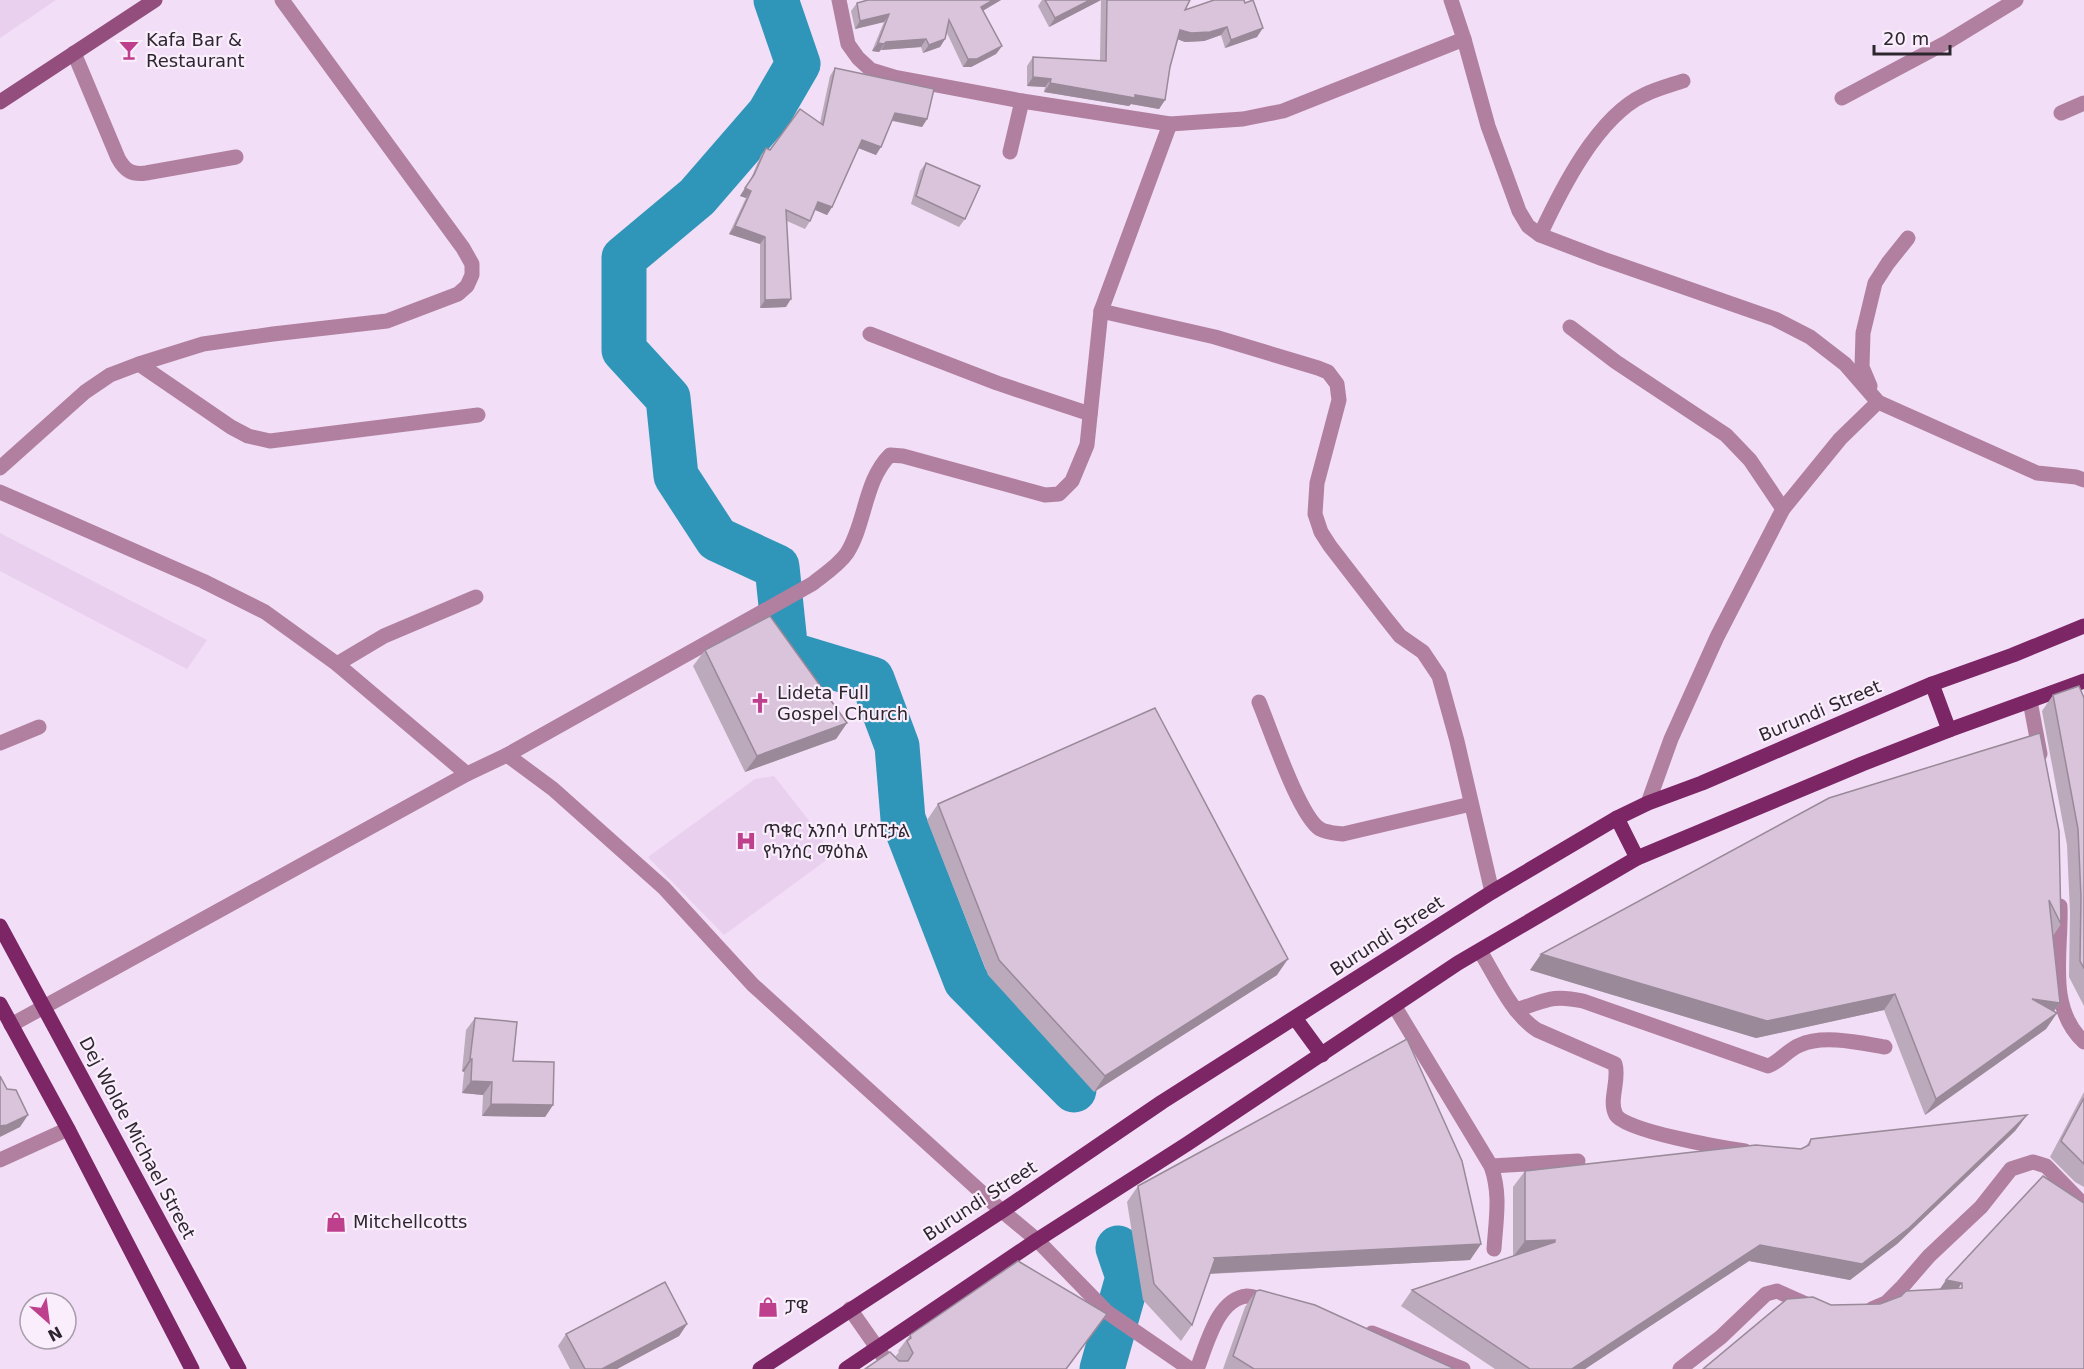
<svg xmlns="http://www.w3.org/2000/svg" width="2084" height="1369" font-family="'DejaVu Sans','Noto Sans Ethiopic',sans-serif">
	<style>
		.built { fill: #e9d0ef }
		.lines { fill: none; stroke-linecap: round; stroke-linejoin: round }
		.river { stroke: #2f96b9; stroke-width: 45 }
		.street { stroke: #b180a0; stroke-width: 15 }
		.secondary { stroke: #934e7e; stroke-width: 15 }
		.primary { stroke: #7c2665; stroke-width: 15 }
		.wall { fill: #bba9bc }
		.shaded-wall { fill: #998999 }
		.building { fill: #dac4db; stroke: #998999; stroke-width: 1.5 }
		.labels { text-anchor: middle; stroke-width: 4.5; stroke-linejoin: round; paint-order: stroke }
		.poi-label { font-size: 18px; fill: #2d262f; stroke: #faeefd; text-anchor: start }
		.street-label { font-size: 18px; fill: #2d262f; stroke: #faeefd }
	</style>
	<rect width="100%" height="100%" fill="#f2def6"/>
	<g class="built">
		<path d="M0,0H56L0,38Z"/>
		<path d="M0,533L207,640L187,669L0,571Z"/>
		<path d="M774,776L814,827L832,856L724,935L648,857L755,779Z"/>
	</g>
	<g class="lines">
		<g class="river">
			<path d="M776,0L798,64L769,114L697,197L624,258V350L668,398L676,476L717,539L777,567L786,653L872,679L897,746L903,819L966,981L1074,1090"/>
			<path d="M1102,1369L1128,1277L1118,1248"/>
		</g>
		<g class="street">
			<path d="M839,0L848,44L858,58L871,70L894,77L1022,101L1170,124L1243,119L1283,111L1464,39"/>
			<path d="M1451,0L1464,39L1488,126L1519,211L1528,226L1540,235L1603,259L1775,319L1810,337L1845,364L1878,402L2037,473L2076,477L2084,480"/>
			<path d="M74,53L118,158C125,171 132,175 146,173L236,157"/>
			<path d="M1842,98L1949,41L2016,0"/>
			<path d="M2061,113L2084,103"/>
			<path d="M1010,152L1022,101"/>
			<path d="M1540,235C1561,190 1597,117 1644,95C1656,89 1671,85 1683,81"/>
			<path d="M1101,311L1215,337L1318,368L1328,372L1337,384L1339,400L1317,483L1315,514L1321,532L1330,546L1384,616L1400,636L1423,652L1439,676L1457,741L1492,892"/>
			<path d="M1570,327L1616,362L1726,435L1750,460L1783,509"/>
			<path d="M870,334L997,383L1090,414"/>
			<path d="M139,364L231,427L248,436L270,441L478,415"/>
			<path d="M1870,386L1862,367L1863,333L1875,283L1888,263L1908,238"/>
			<path d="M0,468L85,392L110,375L139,364L203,344L273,334L387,321L458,294L467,286L472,275V264L463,248L282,0"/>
			<path d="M0,492L203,581L265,612L337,664L467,774"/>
			<path d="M337,664L384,636L476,597"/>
			<path d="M2030,701L2040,754"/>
			<path d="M1259,702C1270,728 1299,816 1320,829C1327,833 1335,833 1343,834L1471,804"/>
			<path d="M0,743L39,727"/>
			<path d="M507,755L553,789L664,888L753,985L1002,1211L1037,1240L1107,1312L1190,1369"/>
			<path d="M1648,803L1671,739L1717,637L1783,509L1840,439L1878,402"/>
			<path d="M2060,906C2062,951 2046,1007 2084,1042"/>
			<path d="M1480,951C1496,977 1511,1013 1537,1030L1615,1064C1620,1080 1608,1101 1616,1115C1625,1131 1724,1148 1745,1151"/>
			<path d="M1395,1007L1491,1166C1501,1194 1496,1219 1494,1249"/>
			<path d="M1516,1010C1546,1001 1550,994 1583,1001L1768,1066C1780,1062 1787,1050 1800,1045C1823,1034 1861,1043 1885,1047"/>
			<path d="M11,1025L467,774L507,755L812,584C823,575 838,566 847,553C866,523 864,481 890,455L903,456L1045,495L1059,494L1072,481L1087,445L1101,311L1170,124"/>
			<path d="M0,1160L68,1129"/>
			<path d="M1491,1166L1578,1161"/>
			<path d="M850,1309L892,1369"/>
			<path d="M1872,1309L1886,1303L1903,1286L1929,1256L1981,1207L2011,1169L2033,1162L2046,1166L2084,1205"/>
			<path d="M1372,1333L1463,1369"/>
			<path d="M1197,1369C1207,1345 1217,1299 1247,1296C1254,1296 1262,1300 1269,1301"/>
			<path d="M1680,1369L1721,1337L1766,1294L1777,1291L1813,1307"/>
		</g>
		<path class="secondary" d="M0,102L155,0"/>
		<g class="primary">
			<path d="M1932,684L1949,730"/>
			<path d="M1617,818L1637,858"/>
			<path d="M0,926L239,1369"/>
			<path d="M0,1004L68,1129L192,1369"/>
			<path d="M1295,1018L1322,1055"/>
			<path d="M760,1369L1002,1211L1162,1102L1492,892L1617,818L1648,803L1702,783L1932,684L2013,655L2084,626"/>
			<path d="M846,1369L1037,1240L1187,1144L1458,963L1637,858L1862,764L1949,730L2084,681"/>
		</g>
	</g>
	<g class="wall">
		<path d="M868,0H1001L983,10L1002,46L996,54L971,67H963L947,33L945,39L940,47L923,53L921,47L881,50L879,52L872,51L884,22L855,29L851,11L857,3Z"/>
		<path d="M1042,0H1190L1185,10L1257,37L1225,48L1221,35L1204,41L1185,42L1178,39L1170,67L1165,100L1159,109L1131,104L1129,106L1044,92L1045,87L1027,86V66L1033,57L1100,61L1101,0L1049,27L1038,6Z"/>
		<path d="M835,68L927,119L922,127L892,121L876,155L858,148L832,207L827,215L815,210L810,221L805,229L787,221L786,307L760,308V244L729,234L746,198L740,196L749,183L761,155L766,148L770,150L820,123L830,76Z"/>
		<path d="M926,163L965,219L959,227L911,204L920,171Z"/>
		<path d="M705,650L847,723L836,739L745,772L693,666Z"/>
		<path d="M2053,695L2084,698V1006L2069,977L2070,913L2067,845L2042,711Z"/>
		<path d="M2040,733L2061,924L2053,936L2060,1003L2054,1011L2057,1013L2046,1029L1925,1115L1884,1010L1756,1038L1530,970Z"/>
		<path d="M938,804L1277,975L1094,1092L988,975L927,820Z"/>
		<path d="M475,1018L513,1061L553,1105L545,1117L482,1116L483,1095L462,1093L464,1072L462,1071L466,1030Z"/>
		<path d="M2084,1092V1187L2075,1182L2050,1157Z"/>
		<path d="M2027,1115L2015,1131L1897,1244L1850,1280L1749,1261L1585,1369H1495L1401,1306L1412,1290L1513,1256V1187L1525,1171L1801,1149L1806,1146L1811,1139Z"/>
		<path d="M1138,1186L1481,1244L1470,1260L1210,1274L1192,1325L1181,1341L1143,1300L1127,1202Z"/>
		<path d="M1256,1291L1455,1369H1223L1245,1307Z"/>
		<path d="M1107,1314L1067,1369H865L897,1359L895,1357L899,1352L898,1351L910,1335Z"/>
		<path d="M687,1324L679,1336L617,1369H570L558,1346L566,1334Z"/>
	</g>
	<g class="shaded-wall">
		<path d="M993,0H1001L976,15L981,7Z"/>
		<path d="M1090,0H1101L1049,27L1055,18Z"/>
		<path d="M889,14L884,22L855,29L860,21Z"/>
		<path d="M1227,27L1221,35L1204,41L1185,42L1174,38L1180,30Z"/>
		<path d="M1263,28L1257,37L1225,48L1231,40Z"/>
		<path d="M926,39L921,47L881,50L886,42Z"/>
		<path d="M945,39L940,47L923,53L929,45Z"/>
		<path d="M878,43L884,44L879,52L872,51Z"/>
		<path d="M1002,46L996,54L971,67H963L968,59Z"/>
		<path d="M1033,77L1051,79L1045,87L1027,86Z"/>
		<path d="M1050,83L1135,95L1165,100L1159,109L1131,104L1129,106L1044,92Z"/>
		<path d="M895,113L927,119L922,127L890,120Z"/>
		<path d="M862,140L881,147L876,155L856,147Z"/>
		<path d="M745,188L751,191L746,198L740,196Z"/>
		<path d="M818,202L832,207L827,215L813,209Z"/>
		<path d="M735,226L765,237L760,244L729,234Z"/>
		<path d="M791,299L786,307L760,308L765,300Z"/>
		<path d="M847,723L836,739L745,772L757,756Z"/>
		<path d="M1541,954L1895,994L1884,1010L1756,1038L1530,970Z"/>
		<path d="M1288,959L1277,975L1094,1092L1105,1076Z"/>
		<path d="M2032,999L2060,1003L2048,1019L2057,1013L2046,1029L1925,1115L1936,1099Z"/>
		<path d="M470,1059H472L464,1072L462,1071Z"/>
		<path d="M471,1081L492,1082L483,1095L462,1093Z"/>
		<path d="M491,1104L553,1105L545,1117L482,1116Z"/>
		<path d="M28,1115L20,1127L0,1137V1126Z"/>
		<path d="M2027,1115L2015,1131L1897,1244L1850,1280L1749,1261L1585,1369H1572L1760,1245Z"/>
		<path d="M1555,1240L1543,1256L1513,1257L1525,1241Z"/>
		<path d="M1481,1244L1470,1260L1202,1274L1214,1258Z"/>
		<path d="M1946,1280L1962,1283L1951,1299L1935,1296Z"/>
		<path d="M687,1324L679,1336L617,1369H602Z"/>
	</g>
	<g class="building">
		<path d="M868,0H993L981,7L1002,46L977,59H968L949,20L945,39L929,45L926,39L886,42L884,44L878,43L889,14L860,21L857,3Z"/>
		<path d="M1045,0H1090L1055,18Z"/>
		<path d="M1107,0H1190L1185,10L1214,0H1244L1245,3L1253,0L1263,28L1231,40L1227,27L1210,32L1191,33L1180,30L1170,67L1165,100L1135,95V98L1050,83L1051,79L1033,77V57L1106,61Z"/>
		<path d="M835,68L934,89L927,119L895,113L881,147L862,140L832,207L818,202L810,221L786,210L791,299L765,300V237L735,226L751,191L745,188L754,175L766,148L770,150L800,109L823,125Z"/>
		<path d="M926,163L980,186L965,219L916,196Z"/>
		<path d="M770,616L847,723L757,756L705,650Z"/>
		<path d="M2079,686L2084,698V968L2080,961L2081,897L2078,829L2053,695Z"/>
		<path d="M1155,708L1288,959L1105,1076L999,960L938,804Z"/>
		<path d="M2040,733L2059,831L2061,924L2049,900L2060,1003L2032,999L2057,1013L1936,1099L1895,994L1767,1021L1541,954L1829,798Z"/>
		<path d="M475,1018L517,1022L513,1061L554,1062L553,1105L491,1104L492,1082L471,1081L472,1059H470Z"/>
		<path d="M1407,1039L1462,1161L1481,1244L1214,1258L1215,1259L1192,1325L1154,1284L1138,1186Z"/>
		<path d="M0,1076L7,1089L16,1090L28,1115L7,1125L0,1126Z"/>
		<path d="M2084,1098V1164L2061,1141Z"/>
		<path d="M2027,1115L1909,1228L1862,1264L1760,1245L1572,1369H1530L1412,1290L1555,1242V1240L1525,1241V1171L1756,1145L1801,1149L1809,1145L1811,1139Z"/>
		<path d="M2043,1176L2084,1203V1369H1703L1787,1299L1813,1297L1831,1305L1880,1304L1901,1296L1906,1291L1962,1288V1283L1946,1280Z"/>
		<path d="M1018,1261L1107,1314L1066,1369H865L890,1352L899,1361H908L913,1353L907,1341L911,1338L910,1335Z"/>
		<path d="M665,1282L687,1324L602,1369H585L566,1334Z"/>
		<path d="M1260,1290L1315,1305L1455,1369H1254L1233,1356L1256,1291Z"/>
	</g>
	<defs>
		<g id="bar-bare" transform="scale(1.62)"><path d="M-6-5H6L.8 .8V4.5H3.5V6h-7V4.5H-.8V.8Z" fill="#be408d" stroke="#faeefd" stroke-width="2.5" paint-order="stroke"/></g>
		<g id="church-bare" transform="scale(1.62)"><path d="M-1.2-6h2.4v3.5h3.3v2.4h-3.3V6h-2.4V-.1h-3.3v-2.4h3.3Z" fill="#be408d" stroke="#faeefd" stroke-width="2.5" paint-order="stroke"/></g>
		<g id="hospital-bare" transform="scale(1.62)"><path d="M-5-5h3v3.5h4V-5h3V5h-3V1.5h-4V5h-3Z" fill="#be408d" stroke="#faeefd" stroke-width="2.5" paint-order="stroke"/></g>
		<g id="shop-bare" transform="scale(1.62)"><path d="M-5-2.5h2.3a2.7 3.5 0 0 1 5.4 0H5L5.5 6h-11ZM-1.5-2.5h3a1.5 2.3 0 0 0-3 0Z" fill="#be408d" stroke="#faeefd" stroke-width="2.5" paint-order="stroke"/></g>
	</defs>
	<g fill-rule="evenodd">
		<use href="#bar-bare" x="129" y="50"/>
		<use href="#church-bare" x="760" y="703"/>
		<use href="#hospital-bare" x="746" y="841"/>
		<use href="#shop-bare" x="336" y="1222"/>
		<use href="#shop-bare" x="768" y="1307"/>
	</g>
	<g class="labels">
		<g class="poi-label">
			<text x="146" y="46">Kafa Bar &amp;<tspan x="146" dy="21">Restaurant</tspan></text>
			<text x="777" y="699">Lideta Full<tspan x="777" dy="21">Gospel Church</tspan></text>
			<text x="763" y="837">ጥቁር አንበሳ ሆስፒታል<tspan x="763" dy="21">የካንሰር ማዕከል</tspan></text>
			<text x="353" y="1228">Mitchellcotts</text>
			<text x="785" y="1313">ፓዌ</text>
		</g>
		<g class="street-label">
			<text transform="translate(1820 711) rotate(-23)" y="6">Burundi Street</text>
			<text transform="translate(1387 936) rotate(-33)" y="6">Burundi Street</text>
			<text transform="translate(137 1138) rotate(62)" y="6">Dej Wolde Michael Street</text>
			<text transform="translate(980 1201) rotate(-33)" y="6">Burundi Street</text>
		</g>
	</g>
	<g transform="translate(48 1321) rotate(152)"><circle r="28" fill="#faeefd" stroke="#a89eab" stroke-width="1.5"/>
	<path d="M0-4.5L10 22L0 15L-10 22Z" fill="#be408d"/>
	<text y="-9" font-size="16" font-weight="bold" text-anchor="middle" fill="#2d262f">N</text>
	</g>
	<path d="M1874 45v9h76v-9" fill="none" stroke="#2d262f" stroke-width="3"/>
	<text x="1883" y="45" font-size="18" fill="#2d262f" stroke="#faeefd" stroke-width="4.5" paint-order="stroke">20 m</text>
</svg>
